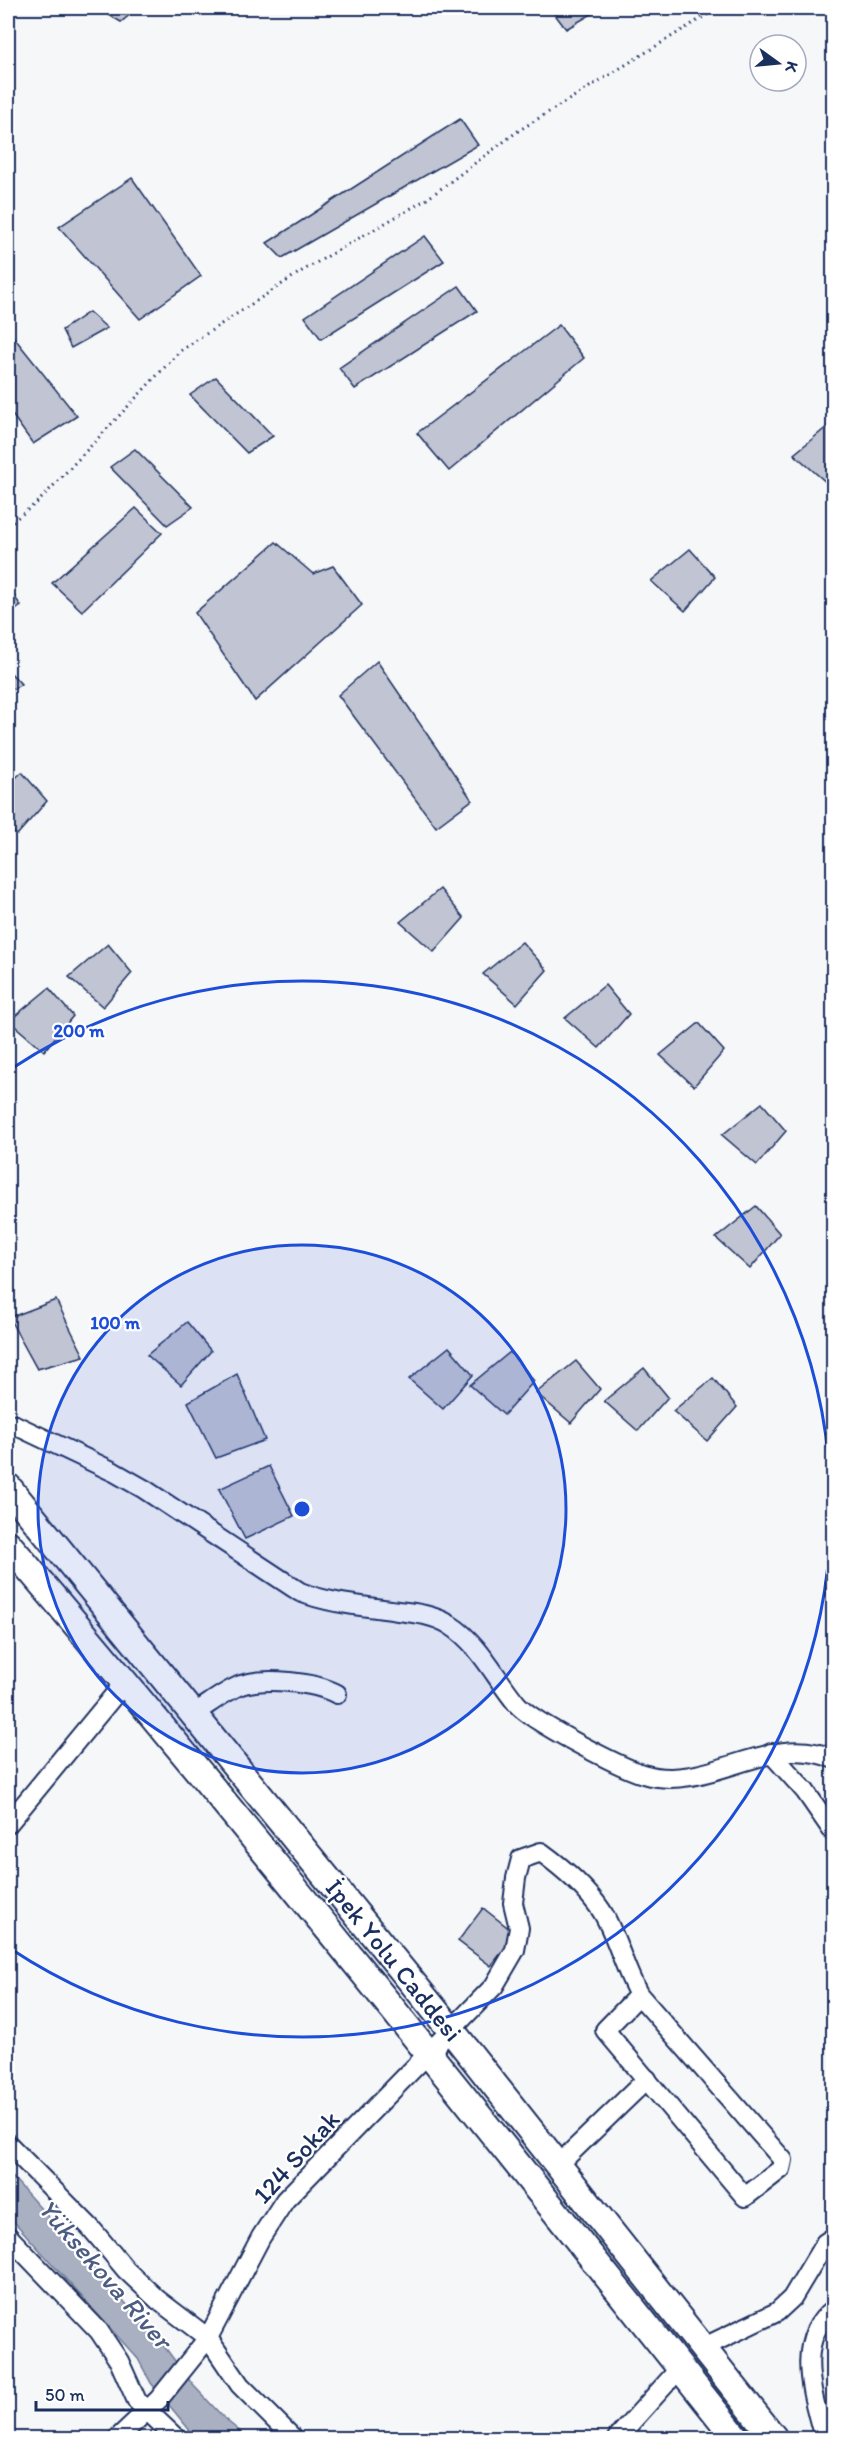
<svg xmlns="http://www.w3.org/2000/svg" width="841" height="2446" font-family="Itim,sans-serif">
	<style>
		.water { fill: #a9b0c1; stroke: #707c99; stroke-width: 1.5 }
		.building { fill: #c0c4d3; stroke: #1b2f5e; stroke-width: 1.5 }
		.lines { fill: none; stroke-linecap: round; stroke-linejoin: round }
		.minor-casing { stroke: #1b2f5e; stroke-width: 22 }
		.highway-casing { stroke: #1b2f5e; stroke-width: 30 }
		.path { stroke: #1b2f5e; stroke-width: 3; stroke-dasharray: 1.5 4.5; stroke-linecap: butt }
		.minor { stroke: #fff; stroke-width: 18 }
		.highway { stroke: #fff; stroke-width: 26 }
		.ring { fill: none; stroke: #1d4ed8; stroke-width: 3 }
		.labels { text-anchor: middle; stroke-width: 4.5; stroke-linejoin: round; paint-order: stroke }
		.street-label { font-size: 26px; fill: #1b2f5e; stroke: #fff }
		.water-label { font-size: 27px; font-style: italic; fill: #4d5c81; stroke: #fff }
		.centre { fill: #1d4ed8; stroke: #fff; stroke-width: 3 }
		.ring-label { font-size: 18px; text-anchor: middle; font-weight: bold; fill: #1d4ed8; stroke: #fff; stroke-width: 4.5; stroke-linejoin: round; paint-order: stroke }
	</style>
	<rect width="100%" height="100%" fill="#f6f7f9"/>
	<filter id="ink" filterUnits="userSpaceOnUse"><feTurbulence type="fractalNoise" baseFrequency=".0167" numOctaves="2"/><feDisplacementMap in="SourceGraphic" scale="12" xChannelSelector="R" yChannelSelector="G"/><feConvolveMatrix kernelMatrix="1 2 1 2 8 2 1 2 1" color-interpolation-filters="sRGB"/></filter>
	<g filter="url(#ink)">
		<path class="water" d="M8,2172L164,2346L193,2385L226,2420L248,2438H196L151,2383L138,2359L8,2215Z"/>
		<g class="building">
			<path d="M106,8H138L121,22L102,11Z"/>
			<path d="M550,8H602L566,29Z"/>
			<path d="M460,119L478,145L282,258L267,243Z"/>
			<path d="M132,178L201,276L140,319L59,227Z"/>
			<path d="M425,236L444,261L321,339L305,317Z"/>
			<path d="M459,286L477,311L355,389L339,368Z"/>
			<path d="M89,312L107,328L71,348L62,330Z"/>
			<path d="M559,325L584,358L449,471L417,433Z"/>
			<path d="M8,330L77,416L33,444L8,409Z"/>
			<path d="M216,377L273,436L247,453L190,395Z"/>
			<path d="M834,421V478L828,484L794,454Z"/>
			<path d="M135,449L193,507L167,525L110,467Z"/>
			<path d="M136,508L162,533L82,611L52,583Z"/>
			<path d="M276,542L313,574L333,566L362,605L255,701L195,613Z"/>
			<path d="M690,549L715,577L685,611L651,581Z"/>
			<path d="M8,587L21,606L8,615Z"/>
			<path d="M377,661L472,800L436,827L338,695Z"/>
			<path d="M8,670L21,684L8,693Z"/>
			<path d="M22,772L47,801L17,835L8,827V785Z"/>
			<path d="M440,889L464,918L434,952L400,922Z"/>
			<path d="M522,942L547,970L517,1004L483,974Z"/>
			<path d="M108,944L132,973L103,1007L69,977Z"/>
			<path d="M605,985L629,1014L599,1048L565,1018Z"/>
			<path d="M49,988L73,1016L44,1051L9,1021Z"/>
			<path d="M699,1023L724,1051L694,1086L660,1055Z"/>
			<path d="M762,1103L786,1131L757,1165L722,1135Z"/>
			<path d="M756,1206L780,1234L750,1269L716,1238Z"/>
			<path d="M56,1300L84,1356L37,1369L9,1318Z"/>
			<path d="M187,1322L211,1351L181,1385L147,1355Z"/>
			<path d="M449,1347L473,1375L443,1409L409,1379Z"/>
			<path d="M510,1352L534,1381L504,1415L470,1385Z"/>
			<path d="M576,1361L600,1389L571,1423L536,1393Z"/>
			<path d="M644,1368L668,1397L638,1431L604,1401Z"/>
			<path d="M237,1374L265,1440L216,1458L188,1402Z"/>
			<path d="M713,1378L737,1407L707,1441L673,1411Z"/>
			<path d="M269,1466L294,1516L245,1539L219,1489Z"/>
			<path d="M483,1908L516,1934L491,1966L458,1941Z"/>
		</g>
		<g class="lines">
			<g class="minor-casing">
				<g id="minor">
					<path d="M8,1424L15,1425L114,1472L144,1489L300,1592C331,1604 365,1606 398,1611C416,1613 434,1615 450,1625C479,1643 496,1679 517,1704C532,1722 620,1767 643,1774C708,1794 768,1730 834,1759"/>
					<path d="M193,1714C208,1705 225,1691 241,1685C265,1677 315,1682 337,1694"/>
					<path d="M771,1753L805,1791L834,1833"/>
					<path d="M8,1824L125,1682"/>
					<path d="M8,2144L90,2227L126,2270L158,2300L208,2338L240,2385L293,2438"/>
					<path d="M558,2165L647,2079"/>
					<path d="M8,2236L99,2331L119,2361L137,2401L176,2438"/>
					<path d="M702,2348L777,2312L792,2298L825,2243L834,2237"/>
					<path d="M823,2435C813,2395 793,2340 834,2309"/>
					<path d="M118,2438L159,2399L208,2338L261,2237L285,2200L494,1986L515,1950L519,1928L513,1903L516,1878L521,1859L541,1852C563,1868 586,1888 601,1910C616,1933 624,1969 639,1995L783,2160L781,2169L745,2197L605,2030L639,1995"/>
					<path d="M617,2438L680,2368"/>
				</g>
			</g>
			<g class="highway-casing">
				<g id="highway">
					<path d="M8,1487L451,2030L774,2438"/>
					<path d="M8,1544C257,1836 497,2138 736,2438"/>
				</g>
			</g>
			<path class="path" d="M8,525L39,501L180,351L302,271L427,199L518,131L718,8"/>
			<use href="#minor" class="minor"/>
			<use href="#highway" class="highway"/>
		</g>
	</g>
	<circle cx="302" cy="1509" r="264" fill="#1d4ed8" fill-opacity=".12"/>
	<g class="ring">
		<circle cx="302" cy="1509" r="264"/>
		<path d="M11 1069A528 528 0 1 1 11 1949"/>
	</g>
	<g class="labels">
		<g class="street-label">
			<text transform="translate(394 1960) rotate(51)" y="9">İpek Yolu Caddesi</text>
			<text transform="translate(296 2157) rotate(-48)" y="9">124 Sokak</text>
		</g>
		<g class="water-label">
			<text transform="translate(105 2274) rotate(49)" y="9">Yüksekova River</text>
		</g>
	</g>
	<circle cx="302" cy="1509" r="9" class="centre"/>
	<g class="ring-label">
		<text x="79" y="1037">200 m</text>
		<text x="115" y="1329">100 m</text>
	</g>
	<rect width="841" height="2446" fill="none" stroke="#fff" stroke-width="30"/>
	<rect x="15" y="15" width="811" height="2416" fill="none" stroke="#1b2f5e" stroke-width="2" filter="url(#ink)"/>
	<g transform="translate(778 63) rotate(105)"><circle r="28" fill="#ffffff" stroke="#a4acbf" stroke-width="1.5"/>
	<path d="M0-4.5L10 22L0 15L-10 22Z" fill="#1b2f5e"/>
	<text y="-9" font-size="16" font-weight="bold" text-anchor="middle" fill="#1b2f5e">K</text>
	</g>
	<path d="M36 2401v9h132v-9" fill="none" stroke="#1b2f5e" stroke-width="3"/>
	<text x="45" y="2401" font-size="18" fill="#1b2f5e" stroke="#ffffff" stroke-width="4.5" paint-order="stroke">50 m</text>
</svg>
